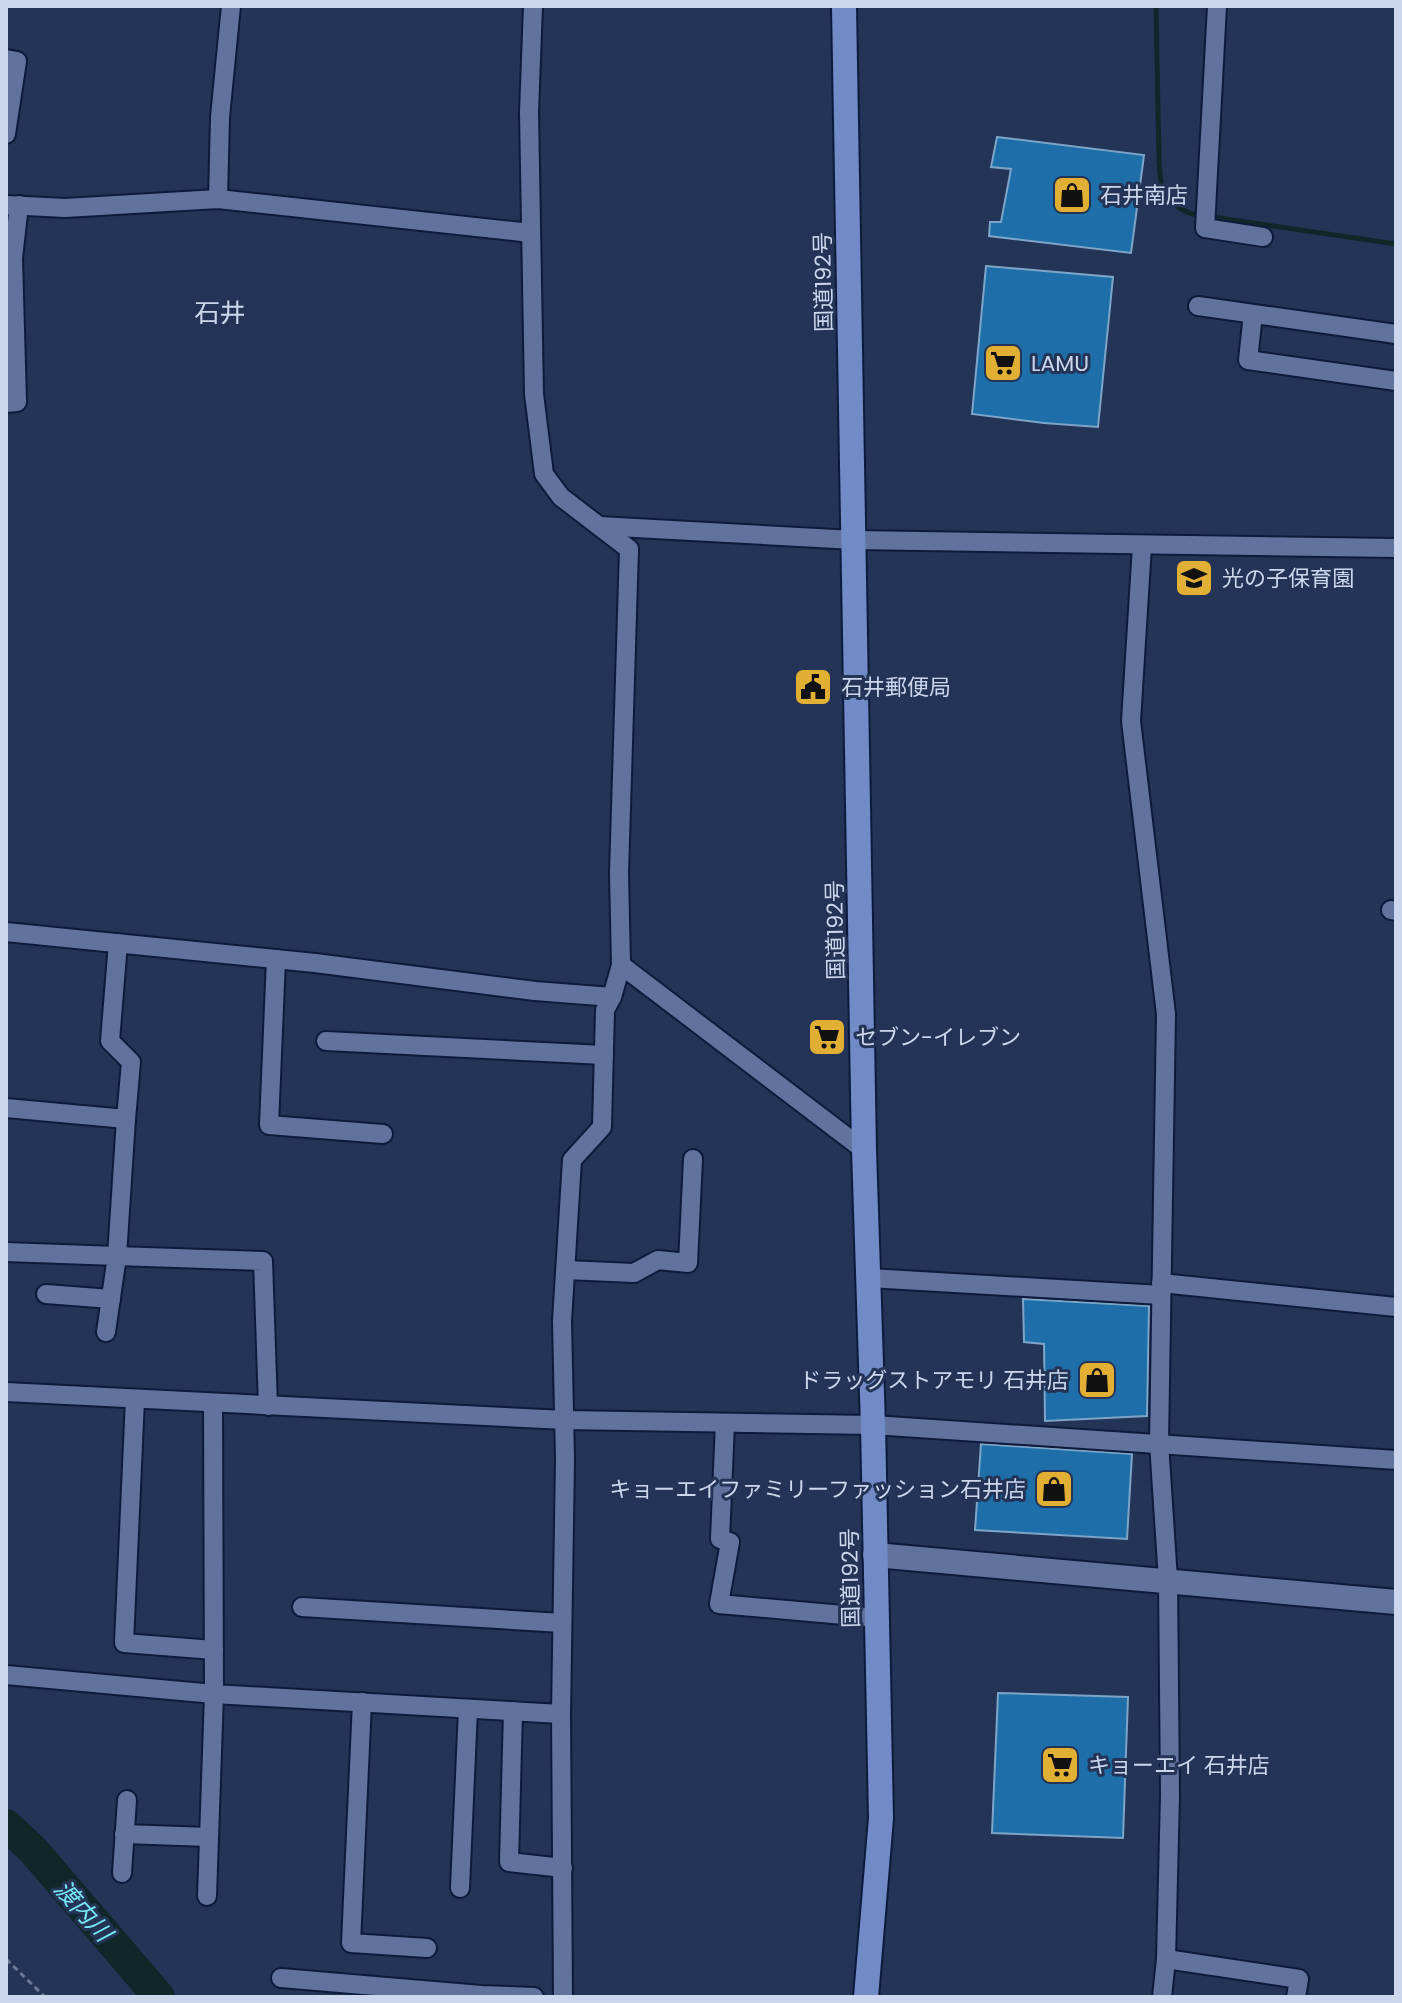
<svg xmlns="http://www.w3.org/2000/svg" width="1402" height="2003" font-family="Poppins,'Noto Sans JP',sans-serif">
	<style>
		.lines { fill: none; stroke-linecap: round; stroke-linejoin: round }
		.stream { stroke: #10272a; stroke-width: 5 }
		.river { stroke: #10272a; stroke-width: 32 }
		.building { fill: #1e6fa9; stroke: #7da5c8; stroke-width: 2 }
		.street-casing { stroke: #0d1a3c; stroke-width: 22 }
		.secondary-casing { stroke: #0d1a3c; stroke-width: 28 }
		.highway-casing { stroke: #0d1a3c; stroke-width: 28 }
		.path { stroke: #6a7896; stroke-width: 3; stroke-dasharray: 6 4; stroke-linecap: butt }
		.street { stroke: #61739c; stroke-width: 18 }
		.secondary { stroke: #61739c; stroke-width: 24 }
		.highway { stroke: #708bc6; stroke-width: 24 }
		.labels { text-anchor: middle; stroke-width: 6; stroke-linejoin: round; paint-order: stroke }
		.poi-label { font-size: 22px; fill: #ccd7ee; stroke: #243457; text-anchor: start }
		.street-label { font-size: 22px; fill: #ccd7ee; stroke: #243457 }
		.water-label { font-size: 24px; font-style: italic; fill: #76eaf7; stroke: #243457 }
		.quarter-label { font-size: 26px; fill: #ccd7ee; stroke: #243457 }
	</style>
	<rect width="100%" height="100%" fill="#243457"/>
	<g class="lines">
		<path class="stream" d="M1156,6L1159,161C1161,191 1162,202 1192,214L1396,244"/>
		<path class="river" d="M6,1825L33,1850L159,1997"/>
	</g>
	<g class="building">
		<path d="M997,137L1144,155L1131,253L989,236L990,222H1001L1011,169L991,167Z"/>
		<path d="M986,266L1113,277L1098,427L1044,423L972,414Z"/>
		<path d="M1023,1299L1149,1306L1147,1416L1045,1421L1044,1344L1024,1342Z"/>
		<path d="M981,1444L1132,1454L1127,1539L975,1530Z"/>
		<path d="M998,1693L1128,1697L1123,1838L992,1833Z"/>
	</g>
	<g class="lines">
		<g class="street-casing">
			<g id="street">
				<path d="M533,6L529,112L534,394L544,474L561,497L629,549L619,873L621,965L612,997L605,1010L602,1127L572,1160L562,1321L565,1459L561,1714L563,1997"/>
				<path d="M1217,6L1205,228L1263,237"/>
				<path d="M6,59L17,61L6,134"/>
				<path d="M218,199L220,117L231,6"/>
				<path d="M6,205L65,208L218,199L531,233"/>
				<path d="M1198,306L1396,334"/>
				<path d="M1253,314L1248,360L1396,381"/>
				<path d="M6,403L17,402L13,258L19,205"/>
				<path d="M599,526L854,540L1396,548"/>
				<path d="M1142,546L1131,721L1166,1014L1159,1443L1168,1580L1170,1795L1166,1959L1162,1997"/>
				<path d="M1391,910L1396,911"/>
				<path d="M6,932L315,963L535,991L612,997"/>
				<path d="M118,943L110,1041L131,1062L126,1119"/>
				<path d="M276,959L269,1125L383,1134"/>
				<path d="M621,965L864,1150"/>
				<path d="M326,1041L604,1055"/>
				<path d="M6,1108L126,1119L117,1256L263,1261L268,1406"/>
				<path d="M6,1252L117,1256L106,1332"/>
				<path d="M566,1270L634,1273L658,1260L688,1263L693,1159"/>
				<path d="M869,1278L1161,1295"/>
				<path d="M1161,1283L1396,1307"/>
				<path d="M46,1294L111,1299"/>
				<path d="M6,1392L565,1420L873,1425L1396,1460"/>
				<path d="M135,1399L124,1643L214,1650"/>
				<path d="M213,1403L214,1694L561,1714"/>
				<path d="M725,1423L720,1539L730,1542L719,1604L877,1618"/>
				<path d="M302,1607L562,1623"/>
				<path d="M6,1675L214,1694L207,1896"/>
				<path d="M362,1702L351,1943L427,1948"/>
				<path d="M513,1711L509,1862L563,1868"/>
				<path d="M124,1834L209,1837"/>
				<path d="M122,1873L127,1800"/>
				<path d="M460,1888L468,1709"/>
				<path d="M1166,1959L1299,1979L1296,1997"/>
				<path d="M281,1978L481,1995L534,1997"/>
			</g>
		</g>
		<g class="secondary-casing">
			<path id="secondary" d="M875,1555L1396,1602"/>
		</g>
		<g class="highway-casing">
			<path id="highway" d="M844,6L864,1150L873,1425L881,1818L866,1997"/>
		</g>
		<path class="path" d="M6,1959L45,1997"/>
		<use href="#street" class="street"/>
		<use href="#secondary" class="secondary"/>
		<use href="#highway" class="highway"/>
	</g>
	<defs>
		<g id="shop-square" transform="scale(2)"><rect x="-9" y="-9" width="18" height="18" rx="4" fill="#e1af34" stroke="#243457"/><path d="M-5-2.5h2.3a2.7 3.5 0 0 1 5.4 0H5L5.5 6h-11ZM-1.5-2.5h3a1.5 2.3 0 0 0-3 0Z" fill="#111"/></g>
		<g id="supermarket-square" transform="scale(2)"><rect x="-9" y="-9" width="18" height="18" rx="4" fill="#e1af34" stroke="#243457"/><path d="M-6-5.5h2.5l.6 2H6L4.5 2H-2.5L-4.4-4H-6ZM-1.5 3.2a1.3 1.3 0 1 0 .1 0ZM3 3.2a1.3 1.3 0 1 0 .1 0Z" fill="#111"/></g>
		<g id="school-square" transform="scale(2)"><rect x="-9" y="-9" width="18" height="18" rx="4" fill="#e1af34" stroke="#243457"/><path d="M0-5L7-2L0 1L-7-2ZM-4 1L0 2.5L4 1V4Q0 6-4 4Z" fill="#111"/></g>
		<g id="civic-square" transform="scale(2)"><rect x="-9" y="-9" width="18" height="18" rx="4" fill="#e1af34" stroke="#243457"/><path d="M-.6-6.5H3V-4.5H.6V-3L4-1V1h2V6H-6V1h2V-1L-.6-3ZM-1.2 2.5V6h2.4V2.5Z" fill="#111"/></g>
	</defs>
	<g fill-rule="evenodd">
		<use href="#shop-square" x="1072" y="195"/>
		<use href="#supermarket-square" x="1003" y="363"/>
		<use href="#school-square" x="1194" y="578"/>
		<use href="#civic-square" x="813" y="687"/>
		<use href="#supermarket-square" x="827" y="1037"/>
		<use href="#shop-square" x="1097" y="1380"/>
		<use href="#shop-square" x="1054" y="1489"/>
		<use href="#supermarket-square" x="1060" y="1765"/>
	</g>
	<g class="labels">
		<g class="poi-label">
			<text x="1100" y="203">石井南店</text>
			<text x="1031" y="371">LAMU</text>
			<text x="1222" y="586">光の子保育園</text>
			<text x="841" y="695">石井郵便局</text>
			<text x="855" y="1045">セブン-イレブン</text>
			<text x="1069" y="1388" text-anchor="end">ドラッグストアモリ 石井店</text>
			<text x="1026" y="1497" text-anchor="end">キョーエイファミリーファッション石井店</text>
			<text x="1088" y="1773">キョーエイ 石井店</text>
		</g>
		<g class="street-label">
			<text transform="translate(823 282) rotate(-91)" y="8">国道192号</text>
			<text transform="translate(835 930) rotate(-91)" y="8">国道192号</text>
			<text transform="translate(850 1578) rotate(-91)" y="8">国道192号</text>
		</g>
		<g class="water-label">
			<text transform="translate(83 1911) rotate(48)" y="8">渡内川</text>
		</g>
		<g class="quarter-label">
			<text x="220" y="322">石井</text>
		</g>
	</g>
	<rect width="1402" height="2003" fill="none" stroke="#ccd7ee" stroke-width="16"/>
</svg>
